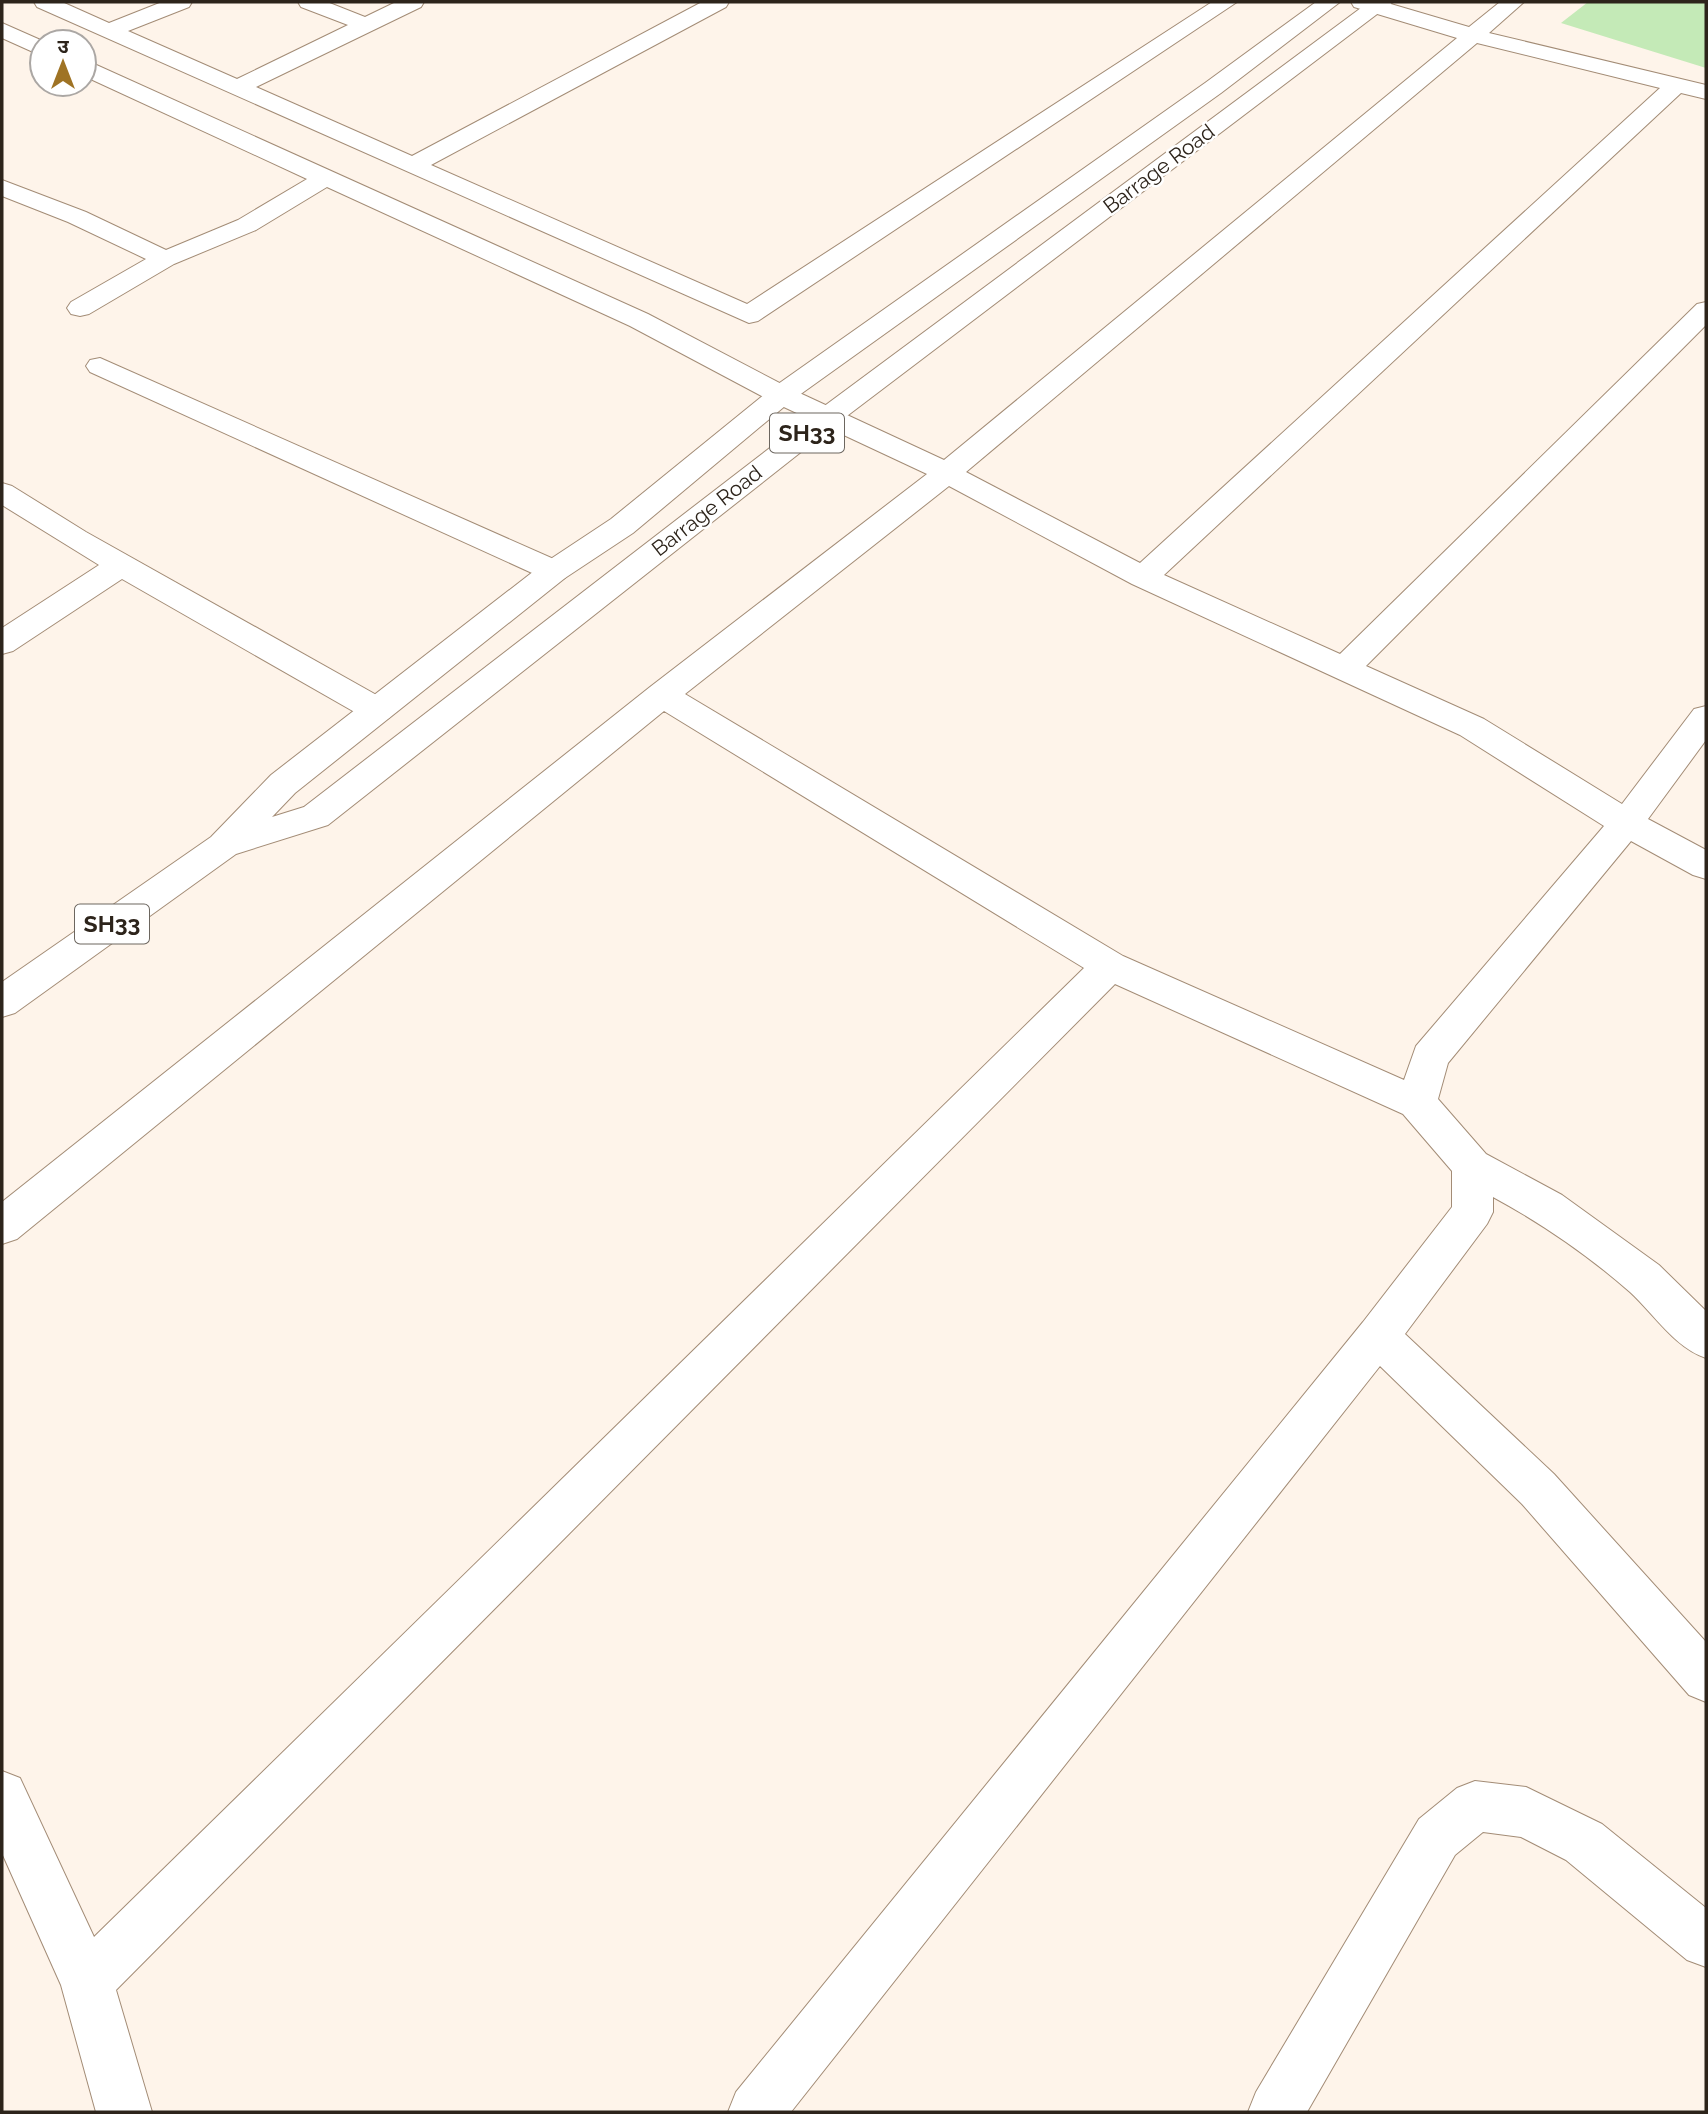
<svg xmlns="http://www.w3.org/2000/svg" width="1708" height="2114" font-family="Raleway,'Noto Sans Devanagari',sans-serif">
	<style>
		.green { fill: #c4eab7 }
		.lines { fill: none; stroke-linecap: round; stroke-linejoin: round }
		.street-casing { stroke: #a38c76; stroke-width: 2 }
		.primary-casing { stroke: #a38c76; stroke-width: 2 }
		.street { fill: #fff; fill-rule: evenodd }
		.primary { fill: #fff; fill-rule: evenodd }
		.labels { text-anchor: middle; stroke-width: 5; stroke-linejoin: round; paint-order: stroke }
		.far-street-label { font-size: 21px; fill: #2d241b; stroke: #fff }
		.shield { fill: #fff; stroke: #6c665f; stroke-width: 2 }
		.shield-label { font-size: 23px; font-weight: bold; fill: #2d241b }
	</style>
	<rect width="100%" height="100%" fill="#fef4ea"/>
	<path class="green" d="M1588,2H1706V68L1561,23Z"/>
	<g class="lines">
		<g class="street-casing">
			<g id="street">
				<path d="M34,2H62L109,23L162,2H192L189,7L128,31L237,79L348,25L301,7L298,2H327L365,17L396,2H424L421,7L256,87L412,156L702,2H729L726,7L431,165L747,304L1212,2H1237L758,321L749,323L37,7Z"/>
				<path d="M1351,2H1384L1469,27L1500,2H1524L1489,33L1706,85V99L1681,93L1164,575L1340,654L1697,304L1706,302V325L1366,666L1484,719L1622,804L1694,709L1706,706V740L1648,819L1706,850V879L1693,875L1631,841L1448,1063L1438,1099L1486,1154L1562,1195L1659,1265L1706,1311V1358C1675,1348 1654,1314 1630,1292C1589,1256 1541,1223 1493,1197V1212L1487,1224L1405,1334L1554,1474L1706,1642V1702L1689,1695L1522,1504L1380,1366L791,2112H728L736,2092L1363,1322L1452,1207V1171L1403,1114L1115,984L116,1990L152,2112H96L61,1985L2,1853V1771L20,1778L94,1937L1084,968L664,711L17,1239L2,1244V1202L650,687L927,474L771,401L630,326L327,187L256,230L174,264L89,314L80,316L71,314L67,308L71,302L146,259L68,222L2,196V180L86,212L166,250L238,220L307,179L84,76V61L92,63L648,314L791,389L944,460L1457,38L1354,7ZM1477,43L1660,88L1140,563L966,472ZM949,486L1132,584L1460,735L1604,826L1416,1046L1404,1080L1123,956L685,694Z"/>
				<path d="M2,23L45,42H42V56L2,38Z"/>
				<path d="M100,358L565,564L569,571L565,578L554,581L543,578L90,372L86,366L90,360Z"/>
				<path d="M2,483L12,486L86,532L389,702L393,710L389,718L377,721L365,718L122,579L13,651L2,654V628L99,565L2,505Z"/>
				<path d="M1475,1781L1526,1787L1602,1824L1706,1908V1967L1687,1960L1566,1860L1521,1837L1483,1832L1455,1855L1307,2112H1248L1256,2092L1419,1819L1457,1788Z"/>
			</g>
		</g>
		<g class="primary-casing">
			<path id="primary" d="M1316,2H1340L1221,93L791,401L633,533L565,578L295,793L272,817L304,807L819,410L1369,2H1393L839,422L328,825L236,854L15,1013L2,1017V982L211,837L271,775L543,564L611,519L771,389L1205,83Z"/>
		</g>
		<use href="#street" class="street"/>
		<use href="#primary" class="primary"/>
	</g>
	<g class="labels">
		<g class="far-street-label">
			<text transform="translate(1159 169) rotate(-37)" y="7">Barrage Road</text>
			<text transform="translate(707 511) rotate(-38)" y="7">Barrage Road</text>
		</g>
		<g class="shield">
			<rect x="770" y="413.5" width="74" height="39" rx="5"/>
			<rect x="75" y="904.5" width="74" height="39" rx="5"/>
		</g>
		<g class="shield-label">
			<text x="807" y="441">SH33</text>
			<text x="112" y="932">SH33</text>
		</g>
	</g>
	<rect width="1708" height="2114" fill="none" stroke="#2d241b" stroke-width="7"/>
	<g transform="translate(63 63)"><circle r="33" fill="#ffffff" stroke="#aba7a4" stroke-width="2"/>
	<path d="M0-5L12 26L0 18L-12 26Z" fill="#9f7324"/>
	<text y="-10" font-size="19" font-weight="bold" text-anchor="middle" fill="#2d241b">उ</text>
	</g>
</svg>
